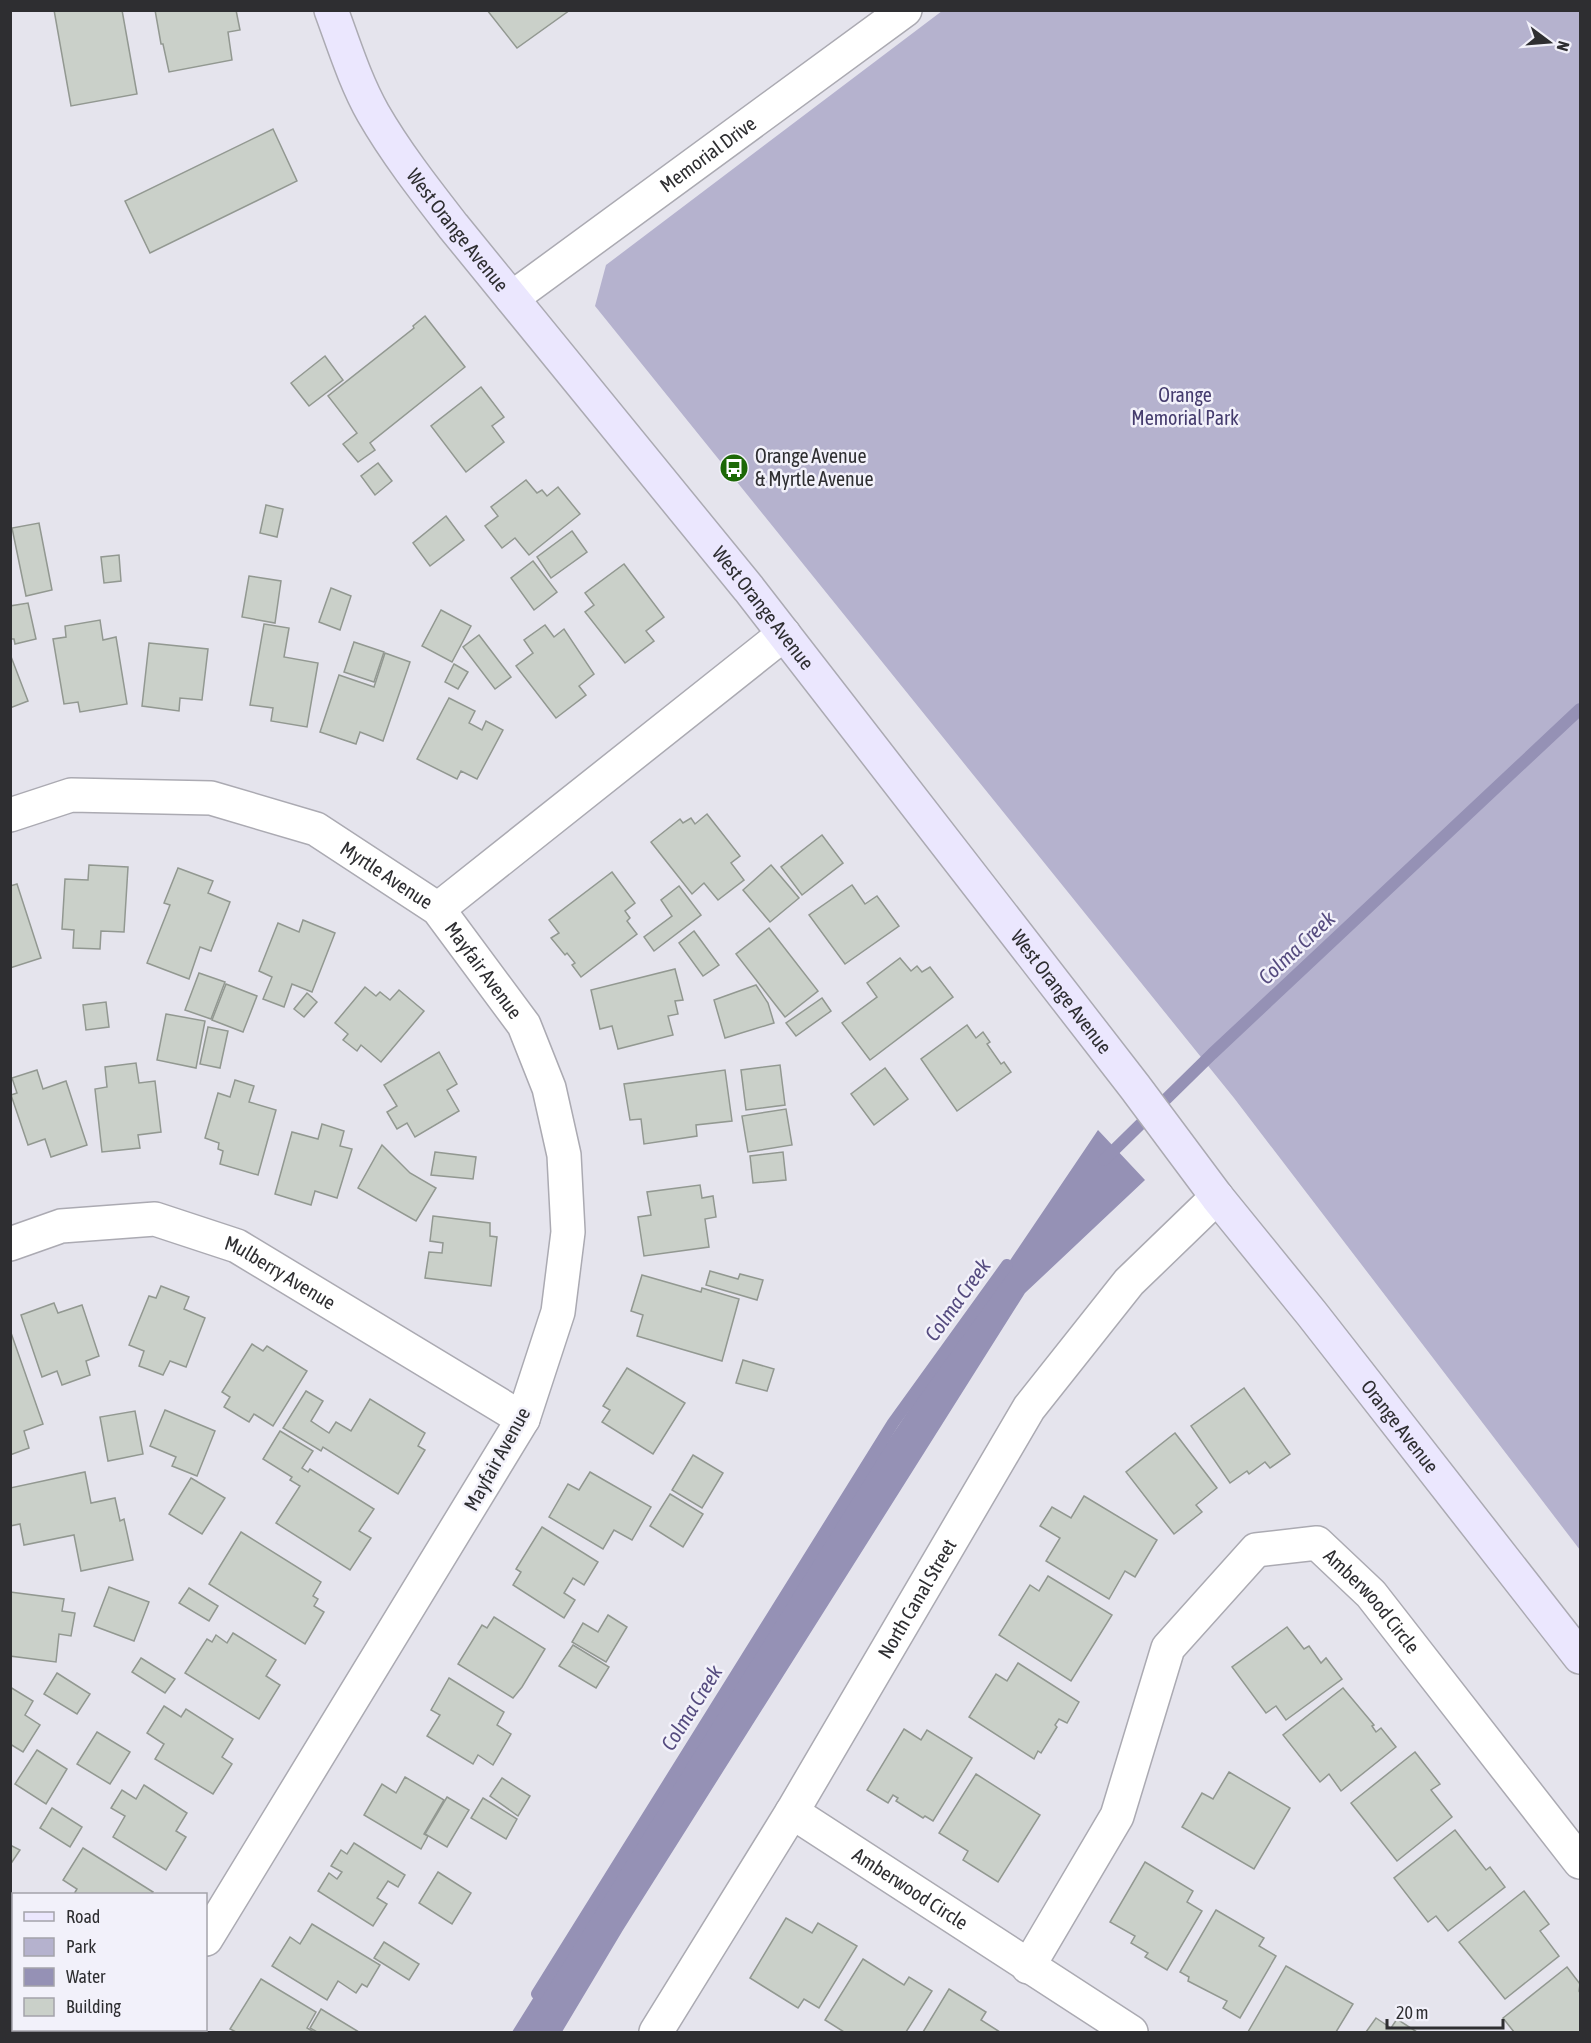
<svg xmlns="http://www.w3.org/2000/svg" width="1591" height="2043" font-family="'Asap Condensed',sans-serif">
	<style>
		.green { fill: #b5b2ce }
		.water { fill: #9591b5 }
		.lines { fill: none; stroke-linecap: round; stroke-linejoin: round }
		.stream { stroke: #9591b5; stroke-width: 12 }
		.building { fill: #cad0c9; stroke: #929891; stroke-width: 1.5 }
		.street-casing { stroke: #abaab2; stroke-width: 36 }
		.secondary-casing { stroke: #abaab2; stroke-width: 36 }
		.street { stroke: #fff; stroke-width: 33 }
		.secondary { stroke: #ebe7fe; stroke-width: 33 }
		.labels { text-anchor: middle; stroke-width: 5; stroke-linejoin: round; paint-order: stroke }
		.street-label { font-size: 20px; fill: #2e2e31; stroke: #f2f1fa }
		.park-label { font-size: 20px; fill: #443b6d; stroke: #f2f1fa }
		.poi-label { font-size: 20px; fill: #2e2e31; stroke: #f2f1fa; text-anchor: start }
		.water-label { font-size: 21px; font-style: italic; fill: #554b7f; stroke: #f2f1fa }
	</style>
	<rect width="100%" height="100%" fill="#e5e4ed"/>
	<path class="green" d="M942,11H1580V1550L1234,1098L595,306L606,265Z"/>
	<path class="water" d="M1098,1130L1145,1180L1025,1293L623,1930L562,2032H512L799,1573Z"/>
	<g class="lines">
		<g class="stream">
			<path d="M1104,1160L1212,1054L1580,709"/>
			<path d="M537,1994L893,1423L1007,1265"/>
		</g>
	</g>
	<g class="building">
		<path d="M54,10H122L137,94L71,106Z"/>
		<path d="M155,10H236L240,30L228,32L232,60L169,72L163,44H161Z"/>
		<path d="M487,10H570L517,48Z"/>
		<path d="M273,129L297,181L150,253L125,201Z"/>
		<path d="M425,316L465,367L370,443L375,450L358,462L343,444L357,433L328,396L414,328L413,326Z"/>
		<path d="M325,356L343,380L309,406L291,383Z"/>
		<path d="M481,387L504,417L492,426L504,442L466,472L431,426Z"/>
		<path d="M378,463L392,481L375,495L361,476Z"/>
		<path d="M526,480L537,493L542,490L547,496L558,487L580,514L529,555L515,538L502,548L485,526L498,516L491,507Z"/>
		<path d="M266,505L283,509L277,537L260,533Z"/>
		<path d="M446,516L464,540L430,566L413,543Z"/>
		<path d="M39,523L52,590L26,596L12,528Z"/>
		<path d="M572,531L587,552L551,578L537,557Z"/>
		<path d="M119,555L121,581L104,583L101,557Z"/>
		<path d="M533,561L557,592L534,610L511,578Z"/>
		<path d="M624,564L664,617L646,631L654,641L625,663L585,612L594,605L585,593Z"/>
		<path d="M249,576L281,581L275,623L242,617Z"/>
		<path d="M331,588L351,596L340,630L319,622Z"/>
		<path d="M28,603L36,639L15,644L14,639H10V606Z"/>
		<path d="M441,610L471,626L452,662L422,646Z"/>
		<path d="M100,620L103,640L116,637L127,704L80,712L78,702L64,704L53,639L66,637L65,626Z"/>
		<path d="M264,624L289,628L284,657L318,663L307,727L271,721L273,708L250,705Z"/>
		<path d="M545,625L554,637L564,629L594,674L579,686L586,695L556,718L516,666L533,653L524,640Z"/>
		<path d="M479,635L511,677L495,689L463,647Z"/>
		<path d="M354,642L384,652L374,682L344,672Z"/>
		<path d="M149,643L208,649L202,700L180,698L179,711L142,706Z"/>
		<path d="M385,653L410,662L383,741L360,732L356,744L320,732L339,675L374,687Z"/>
		<path d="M10,654L28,701L10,708Z"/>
		<path d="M454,664L468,672L458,689L445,682Z"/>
		<path d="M449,698L475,711L469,723L482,730L486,721L503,730L477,779L461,771L457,779L417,759Z"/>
		<path d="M707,814L740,856L731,863L744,880L718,900L704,883L692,894L651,842L680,819L683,823L691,818L695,824Z"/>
		<path d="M822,835L843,863L802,895L781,867Z"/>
		<path d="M89,865L128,867L124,932L101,931L100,949L73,948L74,930L62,929L65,879L88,880Z"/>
		<path d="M771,865L799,898L770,922L743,890Z"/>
		<path d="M178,868L213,881L208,893L230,902L211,951L200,947L189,979L147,963L170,905L164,903Z"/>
		<path d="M612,872L635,903L625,911L630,918L627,921L637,934L581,977L572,965L575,963L567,953L565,955L551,938L559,933L549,920Z"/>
		<path d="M17,884L41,958L10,968V886Z"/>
		<path d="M852,885L865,904L877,896L899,926L845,964L809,915Z"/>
		<path d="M679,886L701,915L654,951L644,937L672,916L661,900Z"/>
		<path d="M303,920L335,933L312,992L292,984L284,1007L263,999L272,977L259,971L278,923L299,932Z"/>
		<path d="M769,928L818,991L785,1017L736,954Z"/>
		<path d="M694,931L719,965L703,976L679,943Z"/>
		<path d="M900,958L911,971L917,966L922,972L930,967L953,997L870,1060L842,1023L877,997L867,983Z"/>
		<path d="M675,969L683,1000L675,1001L678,1014L668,1016L673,1035L618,1049L612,1026L600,1029L591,990Z"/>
		<path d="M199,973L225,982L211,1019L185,1010Z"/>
		<path d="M226,984L257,996L243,1032L212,1020Z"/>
		<path d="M756,985L768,1003L774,1023L725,1038L714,1000Z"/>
		<path d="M365,987L376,996L380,992L390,1000L399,990L424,1011L381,1062L361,1045L357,1051L343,1040L348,1034L335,1023Z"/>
		<path d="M307,993L317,1002L304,1017L294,1009Z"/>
		<path d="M822,998L831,1011L796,1036L786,1023Z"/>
		<path d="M106,1002L109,1027L86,1030L83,1005Z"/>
		<path d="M166,1014L205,1021L196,1068L157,1060Z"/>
		<path d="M967,1025L976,1038L983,1032L990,1042L987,1044L1001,1064L1004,1062L1011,1072L957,1111L921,1059Z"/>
		<path d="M208,1027L228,1031L220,1068L200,1064Z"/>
		<path d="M439,1052L457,1084L447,1090L459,1111L415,1137L407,1123L397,1129L387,1112L397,1106L384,1085Z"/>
		<path d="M136,1063L139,1083L155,1081L161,1132L138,1135L140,1148L102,1152L95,1089L107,1087L105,1067Z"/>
		<path d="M780,1065L785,1105L746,1110L741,1070Z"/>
		<path d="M885,1068L908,1099L874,1125L851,1094Z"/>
		<path d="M37,1070L43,1089L66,1081L87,1145L51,1157L45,1139L28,1145L11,1095L17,1093L12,1078Z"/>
		<path d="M725,1070L732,1121L696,1125L697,1136L644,1144L641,1119L630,1120L624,1084Z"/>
		<path d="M235,1080L254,1086L249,1102L276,1110L258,1175L220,1164L223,1151L218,1149L219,1143L205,1138L218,1093L230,1097Z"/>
		<path d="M786,1109L792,1145L748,1152L742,1116Z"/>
		<path d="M322,1124L344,1131L340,1146L352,1149L337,1198L315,1191L311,1205L275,1194L292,1132L318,1139Z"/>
		<path d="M382,1145L410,1173L436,1188L416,1221L358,1188Z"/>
		<path d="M435,1152L476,1157L473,1179L431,1175Z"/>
		<path d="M783,1152L786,1180L753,1183L750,1156Z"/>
		<path d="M700,1185L702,1198L713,1196L716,1217L705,1219L709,1247L644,1256L638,1217L651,1215L647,1192Z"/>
		<path d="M433,1216L490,1223V1236L497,1237L491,1286L425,1278L429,1252L442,1253L443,1243L430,1241Z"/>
		<path d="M710,1271L738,1279L740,1274L763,1280L757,1300L706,1285Z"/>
		<path d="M642,1275L701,1292L702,1288L739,1299L722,1361L637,1336L643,1315L631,1311Z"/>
		<path d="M161,1286L189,1297L184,1309L205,1318L186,1367L170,1361L163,1375L139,1366L144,1351L129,1345L149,1296L156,1298Z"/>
		<path d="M54,1303L58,1313L82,1305L99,1356L86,1361L90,1375L62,1385L57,1371L42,1377L21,1315Z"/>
		<path d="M10,1330L43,1424L24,1431L29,1448L10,1455Z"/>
		<path d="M252,1344L263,1351L267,1346L307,1371L273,1426L254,1414L249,1422L224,1407L230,1397L222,1392Z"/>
		<path d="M743,1360L774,1369L767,1391L736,1383Z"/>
		<path d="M627,1368L685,1403L653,1454L602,1422L610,1410L603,1406Z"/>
		<path d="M1244,1388L1290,1454L1270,1468L1265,1462L1249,1474L1247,1471L1230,1483L1191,1426Z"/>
		<path d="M306,1391L323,1401L311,1421L329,1433L336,1422L351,1431L370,1399L425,1433L418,1446L425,1450L398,1494L323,1447L321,1451L283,1428Z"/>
		<path d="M165,1410L215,1431L197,1476L172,1466L176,1457L150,1446Z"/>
		<path d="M135,1411L143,1454L108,1461L100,1417Z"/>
		<path d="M280,1431L313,1451L302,1468L308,1472L310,1469L374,1509L359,1531L371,1538L350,1570L276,1523L300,1486L290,1480L292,1477L263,1459Z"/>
		<path d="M1175,1433L1217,1488L1196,1505L1202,1512L1174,1534L1126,1472Z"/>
		<path d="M693,1455L723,1473L702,1508L672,1490Z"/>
		<path d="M85,1472L91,1503L115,1498L120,1521L124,1519L133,1560L81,1571L74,1535L24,1545L20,1524L10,1526V1488Z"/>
		<path d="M590,1472L651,1507L632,1540L614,1530L603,1549L549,1517L568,1484L579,1490Z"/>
		<path d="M191,1478L225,1498L202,1534L169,1514Z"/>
		<path d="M670,1494L703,1514L683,1547L650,1526Z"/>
		<path d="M1084,1496L1157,1540L1135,1577L1125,1571L1109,1599L1046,1561L1060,1538L1040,1526L1052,1507L1071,1518Z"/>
		<path d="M542,1527L598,1562L584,1585L573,1578L564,1593L575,1600L564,1618L513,1585L521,1572L516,1569Z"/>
		<path d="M241,1532L321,1582L313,1596L318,1599L314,1606L324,1612L305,1644L209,1584Z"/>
		<path d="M1048,1576L1112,1615L1071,1681L999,1635L1030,1585L1039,1591Z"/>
		<path d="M109,1587L149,1602L134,1641L94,1626Z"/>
		<path d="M189,1588L218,1606L209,1621L179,1603Z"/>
		<path d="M10,1592L64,1599L62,1611L75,1613L71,1636L59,1634L56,1662L10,1656Z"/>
		<path d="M608,1615L627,1627L606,1662L572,1642L583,1623L598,1632Z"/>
		<path d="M494,1617L545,1649L522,1687L513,1698L458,1664L482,1625L487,1628Z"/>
		<path d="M1287,1627L1304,1649L1309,1646L1321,1663L1326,1658L1342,1679L1286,1720L1276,1706L1266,1713L1232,1667Z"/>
		<path d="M233,1633L276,1660L266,1676L280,1685L259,1719L185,1673L207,1639L212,1642L216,1635L227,1643Z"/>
		<path d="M573,1645L609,1667L596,1688L559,1666Z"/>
		<path d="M141,1658L175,1679L165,1693L132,1672Z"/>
		<path d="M1018,1663L1079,1702L1067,1723L1059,1719L1055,1725L1057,1727L1041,1753L1038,1751L1034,1759L969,1717L996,1674L1007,1681Z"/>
		<path d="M57,1673L90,1694L77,1714L44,1694Z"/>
		<path d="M449,1678L504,1712L497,1725L511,1734L493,1765L478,1755L473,1764L427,1736L440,1715L431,1710Z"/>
		<path d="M10,1687L33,1701L25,1715L40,1725L23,1752L10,1744Z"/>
		<path d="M1343,1688L1374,1725L1372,1726L1376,1732L1381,1728L1396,1747L1341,1791L1329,1774L1320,1782L1283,1735Z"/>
		<path d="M164,1706L181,1717L186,1709L233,1739L222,1757L232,1764L213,1794L155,1759L164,1744L147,1733Z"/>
		<path d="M904,1729L921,1740L927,1730L972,1758L933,1821L925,1816L923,1818L896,1801L898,1798L893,1795L888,1803L867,1790Z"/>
		<path d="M97,1732L130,1752L110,1784L77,1764Z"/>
		<path d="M37,1750L67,1769L46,1804L15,1784Z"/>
		<path d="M1415,1752L1440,1784L1431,1790L1452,1817L1397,1861L1351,1803Z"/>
		<path d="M1229,1772L1290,1808L1254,1869L1182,1827L1202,1793L1213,1799Z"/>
		<path d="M976,1774L1040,1815L998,1882L963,1860L968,1851L939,1833Z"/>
		<path d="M405,1777L444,1800L424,1834L428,1836L421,1849L364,1815L382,1784L396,1793Z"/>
		<path d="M502,1778L530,1796L518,1816L490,1796Z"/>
		<path d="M144,1785L187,1813L176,1831L186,1837L166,1870L113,1837L125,1816L111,1808L122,1790L136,1799Z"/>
		<path d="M447,1797L469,1810L447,1847L425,1834Z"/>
		<path d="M483,1798L517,1819L506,1839L471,1818Z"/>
		<path d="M52,1808L82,1827L70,1847L40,1828Z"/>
		<path d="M1455,1830L1486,1870L1490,1867L1505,1887L1448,1931L1436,1916L1428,1922L1394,1878Z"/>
		<path d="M354,1843L405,1875L398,1887L388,1881L377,1898L387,1904L373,1926L318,1891L329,1873L337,1879L342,1872L331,1866L341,1850L347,1854Z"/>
		<path d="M10,1845L20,1850L10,1865Z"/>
		<path d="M83,1848L153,1892L151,1894H74L77,1889L63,1880Z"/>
		<path d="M1145,1862L1193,1891L1187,1902L1202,1911L1167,1970L1145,1957L1148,1953L1131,1943L1135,1936L1110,1922Z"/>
		<path d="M438,1872L471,1893L452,1924L419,1903Z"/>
		<path d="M1524,1891L1549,1924L1540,1931L1559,1956L1505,1999L1459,1942Z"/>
		<path d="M1216,1910L1264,1938L1259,1946L1276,1956L1240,2018L1223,2008L1227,2001L1188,1981L1189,1977L1180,1972Z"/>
		<path d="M786,1918L812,1933L818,1923L857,1946L819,2008L804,1999L798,2008L750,1978Z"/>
		<path d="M312,1924L380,1965L367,1987L362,1984L356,1993L338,1981L327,2000L272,1966L290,1937L300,1944Z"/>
		<path d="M384,1942L419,1964L409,1980L374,1958Z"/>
		<path d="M863,1959L904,1985L909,1977L932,1991L906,2032H844L825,2020Z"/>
		<path d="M1286,1966L1353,2004L1336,2032H1248Z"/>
		<path d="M1567,1967L1580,1984L1579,1991L1580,1993V2032H1514L1503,2018Z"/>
		<path d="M261,1979L316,2012L307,2028L314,2032H236L230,2029Z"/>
		<path d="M949,1989L986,2012L981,2020L1000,2032H923Z"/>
		<path d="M321,2009L359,2032H317L310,2028Z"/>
		<path d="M10,2015L14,2016V2030H34L39,2032H10Z"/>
		<path d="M1376,2018L1391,2028L1397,2019L1417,2032H1366Z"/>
	</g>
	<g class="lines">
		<g class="street-casing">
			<g id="street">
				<path id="s1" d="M512,298L905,10"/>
				<path id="s2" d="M10,815L71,795L211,798L316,829L438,909L524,1025L549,1088L564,1155L568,1232L558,1312L523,1419L206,1939"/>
				<path d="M438,909L784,634"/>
				<path id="s3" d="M10,1244L61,1226L155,1219L237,1246L523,1419"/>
				<path id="s4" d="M792,1812L1131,2032"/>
				<path id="s5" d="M1028,1967L1117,1816L1168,1648L1256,1550L1317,1543L1371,1594L1580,1862"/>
				<path d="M148,2032L150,2030"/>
				<path id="s6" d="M656,2032L792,1812L1029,1408L1129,1282L1217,1197"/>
			</g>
		</g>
		<g class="secondary-casing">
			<g id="secondary">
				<path id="s7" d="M331,10C344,45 355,81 373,113C396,153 425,190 453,226L749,589L1135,1087L1217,1197L1312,1314L1580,1657"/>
			</g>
		</g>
		<use href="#street" class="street"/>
		<use href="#secondary" class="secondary"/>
	</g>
	<defs>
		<g id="bus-disc" transform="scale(1.5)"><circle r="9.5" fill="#1c6806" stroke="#f2f1fa"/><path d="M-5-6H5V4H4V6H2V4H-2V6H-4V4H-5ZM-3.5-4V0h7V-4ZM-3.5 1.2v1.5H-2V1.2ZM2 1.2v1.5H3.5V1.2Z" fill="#fff"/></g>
	</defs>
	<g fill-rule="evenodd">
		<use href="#bus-disc" x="734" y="468"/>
	</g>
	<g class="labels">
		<g class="street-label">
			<text dy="7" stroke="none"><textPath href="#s1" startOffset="243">Memorial Drive</textPath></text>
			<text dy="7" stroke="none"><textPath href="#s7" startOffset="256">West Orange Avenue</textPath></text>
			<text dy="7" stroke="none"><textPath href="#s7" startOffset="742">West Orange Avenue</textPath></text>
			<text dy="7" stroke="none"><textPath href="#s2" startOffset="398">Myrtle Avenue</textPath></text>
			<text dy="7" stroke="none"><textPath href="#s2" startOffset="536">Mayfair Avenue</textPath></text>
			<text dy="7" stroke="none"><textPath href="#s7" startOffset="1228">West Orange Avenue</textPath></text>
			<text dy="7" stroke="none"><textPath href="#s3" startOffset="285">Mulberry Avenue</textPath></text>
			<text dy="7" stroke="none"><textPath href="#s7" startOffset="1779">Orange Avenue</textPath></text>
			<text transform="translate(497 1459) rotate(-61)" y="7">Mayfair Avenue</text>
			<text dy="7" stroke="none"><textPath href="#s6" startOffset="506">North Canal Street</textPath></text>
			<text dy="7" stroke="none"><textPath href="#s5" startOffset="624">Amberwood Circle</textPath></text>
			<text dy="7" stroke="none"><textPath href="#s4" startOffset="141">Amberwood Circle</textPath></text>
		</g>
		<g class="park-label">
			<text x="1185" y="402">Orange<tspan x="1185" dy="23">Memorial Park</tspan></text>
		</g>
		<g class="poi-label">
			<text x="755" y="463">Orange Avenue<tspan x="755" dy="23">&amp; Myrtle Avenue</tspan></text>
		</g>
		<g class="water-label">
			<text transform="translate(1297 948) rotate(-43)" y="7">Colma Creek</text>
			<text transform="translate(958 1300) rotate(-54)" y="7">Colma Creek</text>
			<text transform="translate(692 1708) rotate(-58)" y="7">Colma Creek</text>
		</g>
	</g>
	<rect width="1591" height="2043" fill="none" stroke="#2e2e31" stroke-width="24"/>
	<rect x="12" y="1893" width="195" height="138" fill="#f2f1fa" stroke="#a4a3aa" stroke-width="1.5"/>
	<rect x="24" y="1912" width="30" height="9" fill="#ebe7fe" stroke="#a4a3aa" stroke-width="1.5"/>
	<text x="66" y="1923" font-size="18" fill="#2e2e31">Road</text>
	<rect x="24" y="1938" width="30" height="18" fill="#b5b2ce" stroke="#a4a3aa" stroke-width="1.5"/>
	<text x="66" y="1953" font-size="18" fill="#2e2e31">Park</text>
	<rect x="24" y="1968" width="30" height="18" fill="#9591b5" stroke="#a4a3aa" stroke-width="1.5"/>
	<text x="66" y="1983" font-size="18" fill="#2e2e31">Water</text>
	<rect x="24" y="1998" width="30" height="18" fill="#cad0c9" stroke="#a4a3aa" stroke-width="1.5"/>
	<text x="66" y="2013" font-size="18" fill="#2e2e31">Building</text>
	<g transform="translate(1549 42) rotate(106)" stroke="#f2f1fa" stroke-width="4.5" paint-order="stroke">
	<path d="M0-4.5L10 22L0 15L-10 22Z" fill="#2e2e31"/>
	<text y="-9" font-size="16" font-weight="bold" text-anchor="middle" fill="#2e2e31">N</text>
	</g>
	<path d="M1387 2019v9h116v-9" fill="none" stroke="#2e2e31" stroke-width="3"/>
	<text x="1396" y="2019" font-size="18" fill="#2e2e31" stroke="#f2f1fa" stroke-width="4.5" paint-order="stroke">20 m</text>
</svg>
